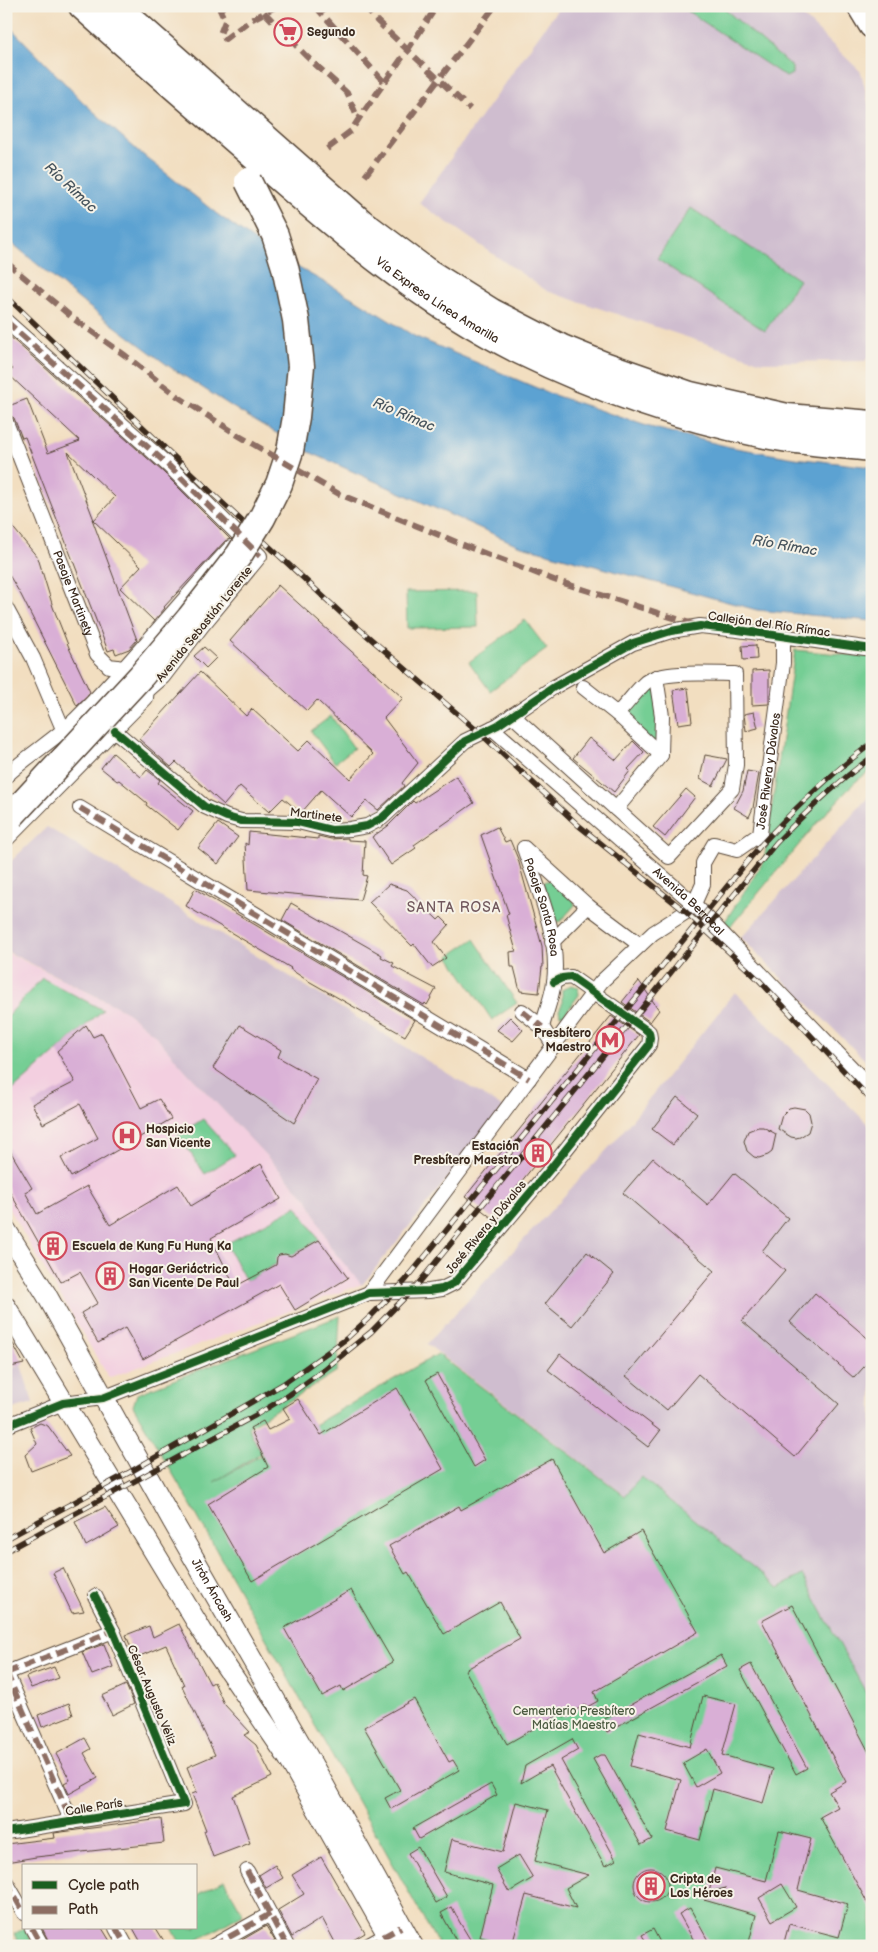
<svg xmlns="http://www.w3.org/2000/svg" width="878" height="1952" font-family="'Balsamiq Sans',sans-serif">
	<style>
		.built { fill: #f3cfe0 }
		.industrial { fill: #cfbdcf }
		.green { fill: #75ce94; stroke: #587c59 }
		.water { fill: #5ca2d2; stroke: #4c6678 }
		.building { fill: #d9afd6; fill-rule: evenodd }
		.lines { fill: none; stroke-linecap: round; stroke-linejoin: round }
		.street-casing { stroke: #564536; stroke-width: 16 }
		.secondary-casing { stroke: #564536; stroke-width: 22 }
		.highway-casing { stroke: #564536; stroke-width: 29 }
		.street { stroke: #fff; stroke-width: 14 }
		.secondary { stroke: #fff; stroke-width: 20 }
		.highway { stroke: #fff; stroke-width: 26 }
		.rail-casing { stroke: #3b2a1e; stroke-width: 5.5 }
		.rail { stroke: #f7f3e8; stroke-width: 4; stroke-dasharray: 11; stroke-linecap: butt }
		.highway-bridge-casing { stroke: #564536; stroke-width: 29; stroke-linecap: butt }
		.highway-bridge { stroke: #fff; stroke-width: 26 }
		.quiet { stroke: #8d6e63; stroke-width: 6; stroke-dasharray: 12 6; stroke-linecap: butt }
		.cycleway-casing { stroke: #f7f3e8; stroke-width: 11 }
		.cycleway { stroke: #1b5e20; stroke-width: 8 }
		.labels { text-anchor: middle; stroke-width: 4; stroke-linejoin: round; paint-order: stroke }
		.poi-label { font-size: 12px; font-weight: bold; fill: #3b2a1e; stroke: #f7f3e8; text-anchor: start }
		.street-label { font-size: 12px; fill: #3b2a1e; stroke: #f7f3e8 }
		.park-label { font-size: 12px; fill: #4c5b41; stroke: #f7f3e8 }
		.water-label { font-size: 14px; font-style: italic; fill: #47545d; stroke: #f7f3e8 }
		.neighbourhood-label { font-size: 14px; letter-spacing: 1px; fill: #72595e; stroke: #f7f3e8 }
	</style>
	<rect width="100%" height="100%" fill="#f7f3e8"/>
	<filter id="ink" filterUnits="userSpaceOnUse"><feTurbulence type="fractalNoise" baseFrequency=".02" numOctaves="2"/><feDisplacementMap in="SourceGraphic" scale="10" xChannelSelector="R" yChannelSelector="G"/><feConvolveMatrix kernelMatrix="1 2 1 2 8 2 1 2 1" color-interpolation-filters="sRGB"/></filter>
	<filter id="wash" filterUnits="userSpaceOnUse"><feTurbulence type="fractalNoise" baseFrequency=".0096" numOctaves="4" result="noise"/><feDisplacementMap in="SourceGraphic" scale="20" xChannelSelector="R" yChannelSelector="G"/><feGaussianBlur stdDeviation="1.12" result="paint"/><feColorMatrix in="noise" values="0 0 0 0 0 0 0 0 0 0 0 0 0 0 0 0 0 1.4 0 .05"/><feComposite in="paint" operator="in"/></filter>
	<g filter="url(#wash)">
		<rect width="100%" height="100%" fill="#f2dec0"/>
		<path class="built" d="M6,952L124,1010L154,1034L186,1071L308,1200L331,1248L362,1284L109,1378L6,1204Z"/>
		<g class="industrial">
			<path d="M560,6H792L861,72L872,118V353L865,361L762,362L547,291L419,203Z"/>
			<path d="M872,793V1067L741,938Z"/>
			<path d="M47,827L504,1108L362,1285L331,1248L308,1200L186,1071L154,1034L124,1010L6,951V866Z"/>
			<path d="M735,992L872,1128V1704L802,1575L779,1588L641,1477L626,1496L427,1344L615,1141Z"/>
			<path d="M21,1365L33,1403L6,1411V1370Z"/>
		</g>
		<g class="green">
			<path d="M680,6H721L792,67V74L786,77Z"/>
			<path d="M691,208L799,280L765,331L657,259Z"/>
			<path d="M477,591L478,627L407,628L406,592Z"/>
			<path d="M525,620L547,649L490,691L469,662Z"/>
			<path d="M795,650L872,657V769L854,783L818,822L730,927L724,923L764,861Z"/>
			<path d="M656,677L661,755L617,714Z"/>
			<path d="M331,716L354,748L335,763L311,731Z"/>
			<path d="M550,880L574,901L575,905L560,922L553,921L543,882Z"/>
			<path d="M474,939L517,1003L492,1020L449,956Z"/>
			<path d="M42,978L103,1010L6,1096V1018Z"/>
			<path d="M571,985L578,987L579,995L564,1015H560L559,1010L562,1004V990Z"/>
			<path d="M203,1119L235,1155L205,1174L178,1135Z"/>
			<path d="M297,1206L319,1240L246,1281L226,1244Z"/>
			<path d="M340,1316L337,1371L248,1427L261,1453L214,1482L438,1354L625,1496L641,1477L779,1588L802,1575L872,1704V1946H439L187,1498L133,1406L137,1394Z"/>
			<path d="M224,1880L243,1914L187,1946H182L172,1928H196V1896Z"/>
			<path d="M25,1928L34,1946H20L14,1934Z"/>
		</g>
		<path class="water" d="M6,23L84,103L137,150L217,214L272,253L358,301L414,336L551,394L650,427L730,447L795,458L872,467V621L757,610L518,545L309,452L242,413L170,367L81,301L6,238Z"/>
		<g id="blocks">
			<g class="building">
				<path d="M8,335L163,472L230,539L225,541L164,607L165,608L154,621L120,588L141,566L92,519L137,640L129,649L116,654L114,649L108,651L25,437L22,438L14,418L6,413V407L27,399L48,453L80,441L8,374L13,369L6,363V337ZM68,452L115,497L94,520Z"/>
				<path d="M6,519L38,558L53,607L70,650L90,692L77,706L21,595L6,570Z"/>
				<path d="M278,585L403,698L384,718L418,763L402,783L404,786L378,810L367,801L351,817L321,790L301,813L283,798L269,812L240,786L224,805L176,762L171,767L139,739L200,672L246,716L252,709L298,751L309,740L350,779L373,754L317,700L307,711L230,641Z"/>
				<path d="M756,645L757,659L743,660L742,646Z"/>
				<path d="M204,647L216,658L206,668L194,656Z"/>
				<path d="M769,670V704L752,705V671Z"/>
				<path d="M688,688L692,722L678,724L673,690Z"/>
				<path d="M754,712L758,728L746,731L744,714Z"/>
				<path d="M589,738L616,760L633,741L644,752L628,769L630,771L614,792L573,758Z"/>
				<path d="M113,753L141,777L147,770L160,780L158,783L193,811L178,830L146,805L147,803L119,780L117,781L101,768Z"/>
				<path d="M705,755L727,759L713,786L700,779Z"/>
				<path d="M747,771L759,773L753,808L749,817L734,808L743,791Z"/>
				<path d="M456,776L474,803L414,845L416,848L391,865L372,837L388,826L413,801L415,803Z"/>
				<path d="M686,789L695,797L665,837L653,827Z"/>
				<path d="M218,823L238,837L218,864L198,848Z"/>
				<path d="M497,827L505,842L510,840L518,859L542,946L543,967H542L539,993L520,991L514,967H511L510,952L516,951L506,915L509,914L481,835Z"/>
				<path d="M249,832L318,839V836L331,839L348,838V840L365,841L363,875L367,876L360,900L248,890L245,843L248,845Z"/>
				<path d="M389,884L407,890L438,920L441,917L449,925L434,942L446,958L432,967L414,944L412,946L369,902Z"/>
				<path d="M195,889L415,1020L405,1036L305,979L290,969L291,968L186,906Z"/>
				<path d="M291,903L382,955L381,957L394,963L392,966L436,989L427,1005L425,1003L424,1005L282,920Z"/>
				<path d="M639,981L659,1010L650,1022L622,1002Z"/>
				<path d="M611,1016L639,1035L492,1218L465,1197Z"/>
				<path d="M510,1017L523,1030L513,1041L497,1030Z"/>
				<path d="M86,1025L93,1037L102,1033L141,1108L159,1099L171,1119L71,1177L61,1158L98,1138L80,1104L43,1124L32,1104L75,1082L57,1051Z"/>
				<path d="M240,1025L281,1050L278,1057L317,1079L294,1123L213,1068Z"/>
				<path d="M677,1097L697,1113L673,1145L652,1129Z"/>
				<path d="M794,1107L805,1109L809,1113L811,1122L808,1132L800,1137L796,1138L791,1137L778,1129L782,1115L789,1108Z"/>
				<path d="M758,1127H763L776,1134L772,1152L768,1155L759,1158L754,1157L747,1151L744,1141L748,1131Z"/>
				<path d="M6,1144L32,1188L25,1192L37,1214L87,1186L110,1225L178,1185L191,1206L261,1164L281,1199L211,1238L233,1283L236,1286L276,1265L277,1257L279,1255L285,1254L291,1256L319,1240L348,1278L295,1310L279,1284L143,1359L125,1328L98,1343L81,1313L98,1303L80,1272L61,1282L6,1185Z"/>
				<path d="M653,1158L708,1205L734,1173L788,1218L762,1251L785,1271L742,1321L839,1404L795,1457L698,1374L667,1410L626,1376L714,1271L623,1193Z"/>
				<path d="M587,1252L614,1274L572,1326L545,1304Z"/>
				<path d="M815,1293L872,1342V1358L854,1378L790,1322Z"/>
				<path d="M6,1331L24,1364L6,1368Z"/>
				<path d="M560,1354L660,1431L648,1447L548,1370Z"/>
				<path d="M437,1374L485,1460L474,1467L426,1380Z"/>
				<path d="M397,1388L443,1469L252,1581L208,1504L268,1467L250,1428L263,1421L268,1430L290,1419L283,1408L298,1399L321,1435Z"/>
				<path d="M40,1423L48,1426L70,1456L31,1471L25,1455L37,1444L30,1428Z"/>
				<path d="M552,1459L604,1553L641,1531L698,1632L594,1692L598,1701L587,1707L585,1705L564,1717L561,1713L507,1744L465,1670L520,1639L500,1602L444,1634L408,1572L405,1574L389,1546L459,1506L461,1510Z"/>
				<path d="M105,1507L119,1527L86,1546L75,1522Z"/>
				<path d="M63,1568L84,1611L72,1613L53,1573Z"/>
				<path d="M351,1590L393,1662L343,1691L341,1686L322,1696L284,1628Z"/>
				<path d="M792,1605L872,1758V1911L820,1817L838,1807L829,1792L846,1782L762,1621Z"/>
				<path d="M179,1624L210,1684L214,1682L224,1704L250,1732L244,1735L256,1745L272,1777L233,1796L250,1843L213,1857L204,1831L206,1830L192,1794L197,1792L187,1767L215,1755L182,1686L184,1685L166,1645L135,1658L126,1635L149,1626L153,1637Z"/>
				<path d="M104,1644L113,1667L92,1675L82,1652Z"/>
				<path d="M721,1655L727,1666L607,1732L601,1721Z"/>
				<path d="M751,1664L807,1768L796,1774L740,1670Z"/>
				<path d="M54,1667L59,1678L31,1688L26,1677Z"/>
				<path d="M126,1685L134,1704L112,1715L102,1696Z"/>
				<path d="M703,1696L736,1704L722,1755L773,1769L763,1803L713,1789L700,1840L667,1831L681,1780L630,1766L639,1733L690,1747ZM707,1749L720,1773L696,1787L683,1763Z"/>
				<path d="M414,1699L449,1762L453,1760L459,1770L391,1809L385,1798L400,1790L364,1727Z"/>
				<path d="M69,1703L73,1715L42,1727L38,1715Z"/>
				<path d="M85,1738L91,1749L84,1753L98,1778L69,1794L64,1783L70,1780L56,1754Z"/>
				<path d="M572,1739L578,1750L561,1760L616,1860L605,1866L550,1766L521,1783L525,1766Z"/>
				<path d="M600,1755H605L652,1839L641,1845L593,1759Z"/>
				<path d="M491,1784L497,1795L419,1839L413,1828Z"/>
				<path d="M516,1802L548,1810L535,1861L589,1875L566,1888L576,1908L526,1895L512,1945L480,1937L493,1885L444,1872L452,1839L503,1852ZM519,1855L533,1878L509,1892L496,1869Z"/>
				<path d="M161,1819L164,1843L36,1857L6,1862V1844L55,1838L54,1833Z"/>
				<path d="M779,1831L811,1839L798,1890L848,1904L839,1937L789,1924L783,1946H748L756,1915L704,1900L726,1888L709,1892L715,1868L766,1881ZM782,1884L796,1907L772,1921L759,1898Z"/>
				<path d="M418,1847L447,1897L436,1903L408,1853Z"/>
				<path d="M321,1857L365,1933L343,1946H337L322,1918L292,1937L278,1910L304,1894L292,1875Z"/>
				<path d="M275,1865L283,1878L266,1888L259,1875Z"/>
				<circle cx="651" cy="1885" r="17"/>
				<path d="M452,1907L459,1921L474,1946H459L441,1913Z"/>
				<path d="M690,1908L711,1946H697L679,1914Z"/>
				<path d="M266,1926L275,1941L267,1946H245L242,1940Z"/>
				<path d="M42,1928H102L113,1946H51Z"/>
				<path d="M133,1928H156L167,1946H143Z"/>
				<path d="M653,1929L662,1946H648L642,1935Z"/>
			</g>
		</g>
	</g>
	<g filter="url(#ink)">
		<use href="#blocks" fill-opacity="0" stroke="#564536" stroke-width="1"/>
		<g class="lines">
			<g class="street-casing">
				<g id="street">
					<path d="M6,321L169,466L260,556L202,626L163,677L147,691"/>
					<path id="s1" d="M6,422L97,654L109,666C128,667 149,676 146,698L6,840"/>
					<path d="M6,608L33,658L63,729"/>
					<path d="M583,687L617,714L661,755"/>
					<path d="M512,715L669,857L732,789L736,765L735,674C714,674 662,670 646,682C636,691 627,704 617,714"/>
					<path id="s2" d="M492,728L694,904L872,1089"/>
					<path d="M115,731L205,807L227,817L241,821L298,822L331,830L350,829L367,826L382,818L465,741L498,725L554,687L633,643L671,631L700,626L738,630L872,649"/>
					<path d="M6,776C28,755 56,739 77,718C131,664 179,603 231,547"/>
					<path d="M80,808L529,1079"/>
					<path d="M616,809L661,755L662,716L656,677"/>
					<path id="s3" d="M524,848C538,890 560,936 554,982C552,997 546,1012 542,1027"/>
					<path d="M524,848L588,906L640,945"/>
					<path d="M552,942L588,906"/>
					<path d="M522,1011L542,1027L554,1046"/>
					<path id="s4" d="M369,1293L601,982L653,933L686,912L694,904L703,884V863L714,844L737,850L760,834L783,663V637"/>
					<path d="M6,1426L63,1403L103,1398L369,1293L429,1291L442,1289L454,1283L551,1168L649,1045L650,1038L649,1032L571,977L562,978L554,982"/>
					<path d="M6,1672L72,1822"/>
					<path d="M6,1673L113,1631"/>
					<path d="M6,1832L184,1804L113,1631L95,1596"/>
					<path d="M247,1871L287,1946"/>
					<path d="M6,1882L24,1913"/>
					<path d="M32,1928L42,1946"/>
					<path d="M116,1928L126,1946"/>
					<path d="M213,1946L270,1914"/>
					<path d="M367,1946L395,1930"/>
				</g>
			</g>
			<g class="secondary-casing">
				<g id="secondary">
					<path id="s5" d="M6,1230L46,1294L172,1520L320,1778L413,1946"/>
					<path d="M6,1307L202,1631L289,1759L394,1946"/>
				</g>
			</g>
			<g class="highway-casing">
				<g id="highway">
					<path id="s6" d="M82,6C137,56 194,104 250,153C334,226 419,301 520,351C596,388 677,417 761,434C797,442 835,444 872,448"/>
					<path d="M116,6L361,222L425,270L492,312L562,348L604,365L690,395L787,417L872,424"/>
					<path d="M861,7L872,25"/>
				</g>
			</g>
			<use href="#street" class="street"/>
			<use href="#secondary" class="secondary"/>
			<use href="#highway" class="highway"/>
			<g class="rail-casing">
				<g id="rail">
					<path d="M6,296L215,496L342,614L481,734L578,825L686,912L759,980L872,1101"/>
					<path d="M6,1539L130,1472L283,1384L346,1339L371,1316L405,1281L760,846C796,807 829,775 872,743"/>
					<path d="M6,1551L256,1415L289,1395L321,1372L371,1332L418,1284L776,843C806,812 836,783 872,757"/>
				</g>
			</g>
			<use href="#rail" class="rail"/>
			<g class="highway-bridge-casing">
				<path id="highway-bridge" d="M11,816L141,676L190,618L239,555L262,518L279,484L290,451L296,417L301,366L296,320L285,267L275,235L248,181"/>
			</g>
			<use href="#highway-bridge" class="highway-bridge"/>
			<g class="quiet">
				<path d="M224,6L220,10L225,21L220,34L225,39L249,21L277,6"/>
				<path d="M315,6L384,82"/>
				<path d="M364,6L377,21L470,109"/>
				<path d="M264,12L305,55L347,93L358,119"/>
				<path d="M327,149L351,131L362,114L407,51L437,6"/>
				<path d="M365,176L495,6"/>
				<path d="M6,262L74,319L126,356L177,396L241,437L339,494L471,548L554,580L696,625"/>
				<path d="M6,321L169,466L260,556"/>
				<path d="M80,808L529,1079"/>
				<path d="M522,1011L542,1027"/>
				<path d="M6,1672L72,1822"/>
				<path d="M6,1673L113,1631"/>
				<path d="M247,1871L287,1946"/>
				<path d="M6,1882L24,1913"/>
				<path d="M32,1928L42,1946"/>
				<path d="M116,1928L126,1946"/>
				<path d="M213,1946L270,1914"/>
				<path d="M367,1946L401,1927"/>
			</g>
			<g class="cycleway-casing">
				<g id="cycleway">
					<path d="M115,731L205,807L227,817L241,821L298,822L331,830L350,829L367,826L382,818L465,741L498,725L554,687L633,643L671,631L700,626L738,630L872,649"/>
					<path d="M6,1426L63,1403L103,1398L369,1293L429,1291L442,1289L454,1283L551,1168L649,1045L650,1038L649,1032L571,977L562,978L554,982"/>
					<path d="M6,1832L184,1804L113,1631L95,1596"/>
				</g>
			</g>
			<use href="#cycleway" class="cycleway"/>
		</g>
	</g>
	<defs>
		<g id="supermarket-ring" transform="scale(1.4375)"><circle r="9.5" fill="#f7f3e8" stroke="#d1495b" stroke-width="1.5"/><path d="M-6-5.5h2.5l.6 2H6L4.5 2H-2.5L-4.4-4H-6ZM-1.5 3.2a1.3 1.3 0 1 0 .1 0ZM3 3.2a1.3 1.3 0 1 0 .1 0Z" fill="#d1495b"/></g>
		<g id="metro-ring" transform="scale(1.4375)"><circle r="9.5" fill="#f7f3e8" stroke="#d1495b" stroke-width="1.5"/><path d="M-5.5 5V-5H-3L0 0L3-5H5.5V5H3V-.5L0 4L-3-.5V5Z" fill="#d1495b"/></g>
		<g id="hospital-ring" transform="scale(1.4375)"><circle r="9.5" fill="#f7f3e8" stroke="#d1495b" stroke-width="1.5"/><path d="M-5-5h3v3.5h4V-5h3V5h-3V1.5h-4V5h-3Z" fill="#d1495b"/></g>
		<g id="building-ring" transform="scale(1.4375)"><circle r="9.5" fill="#f7f3e8" stroke="#d1495b" stroke-width="1.5"/><path d="M-4-6H4V6H1V3H-1V6H-4ZM-2.5-4.3h1.7v1.8h-1.7ZM.8-4.3h1.7v1.8H.8ZM-2.5-1h1.7V.8h-1.7ZM.8-1h1.7V.8H.8Z" fill="#d1495b"/></g>
	</defs>
	<g fill-rule="evenodd">
		<use href="#supermarket-ring" x="288" y="32"/>
		<use href="#metro-ring" x="610" y="1040"/>
		<use href="#hospital-ring" x="127" y="1136"/>
		<use href="#building-ring" x="538" y="1153"/>
		<use href="#building-ring" x="53" y="1246"/>
		<use href="#building-ring" x="110" y="1276"/>
		<use href="#building-ring" x="651" y="1886"/>
	</g>
	<g class="labels">
		<g class="poi-label">
			<text x="307" y="36">Segundo</text>
			<text x="591" y="1037" text-anchor="end">Presbítero<tspan x="591" dy="14">Maestro</tspan></text>
			<text x="146" y="1133">Hospicio<tspan x="146" dy="14">San Vicente</tspan></text>
			<text x="519" y="1150" text-anchor="end">Estación<tspan x="519" dy="14">Presbítero Maestro</tspan></text>
			<text x="72" y="1250">Escuela de Kung Fu Hung Ka</text>
			<text x="129" y="1273">Hogar Geriáctrico<tspan x="129" dy="14">San Vicente De Paul</tspan></text>
			<text x="670" y="1883">Cripta de<tspan x="670" dy="14">Los Héroes</tspan></text>
		</g>
		<g class="street-label">
			<text dy="4" stroke="none"><textPath href="#s6" startOffset="462">Vía Expresa Línea Amarilla</textPath></text>
			<text dy="4" stroke="none"><textPath href="#s1" startOffset="184">Pasaje Martinety</textPath></text>
			<text transform="translate(204 624) rotate(-51)" y="4">Avenida Sebastián Lorente</text>
			<text transform="translate(769 624) rotate(8)" y="4">Callejón del Río Rímac</text>
			<text dy="4" stroke="none"><textPath href="#s4" startOffset="690">José Rivera y Dávalos</textPath></text>
			<text transform="translate(316 815) rotate(7)" y="4">Martinete</text>
			<text dy="4" stroke="none"><textPath href="#s2" startOffset="262">Avenida Berrocal</textPath></text>
			<text dy="4" stroke="none"><textPath href="#s3" startOffset="62">Pasaje Santa Rosa</textPath></text>
			<text transform="translate(486 1227) rotate(-50)" y="4">José Rivera y Dávalos</text>
			<text dy="4" stroke="none"><textPath href="#s5" startOffset="415">Jirón Áncash</textPath></text>
			<text transform="translate(152 1695) rotate(67)" y="4">César Augusto Véliz</text>
			<text transform="translate(94 1807) rotate(-9)" y="4">Calle París</text>
		</g>
		<g class="park-label">
			<text x="574" y="1715">Cementerio Presbítero<tspan x="574" dy="14">Matías Maestro</tspan></text>
		</g>
		<g class="water-label">
			<text transform="translate(71 187) rotate(43)" y="5">Río Rímac</text>
			<text transform="translate(404 414) rotate(23)" y="5">Río Rímac</text>
			<text transform="translate(785 545) rotate(10)" y="5">Río Rímac</text>
		</g>
		<g class="neighbourhood-label">
			<text x="454" y="912">SANTA ROSA</text>
		</g>
	</g>
	<rect width="878" height="1952" fill="none" stroke="#f7f3e8" stroke-width="25"/>
	<rect x="22" y="1864" width="175" height="65" fill="#f7f3e8" stroke="#aca397"/>
	<rect x="32" y="1881" width="25" height="8" fill="#1b5e20" stroke="#aca397"/>
	<text x="68" y="1890" font-size="15" fill="#3b2a1e">Cycle path</text>
	<rect x="32" y="1906" width="25" height="8" fill="#8d6e63" stroke="#aca397"/>
	<text x="68" y="1914" font-size="15" fill="#3b2a1e">Path</text>
</svg>
